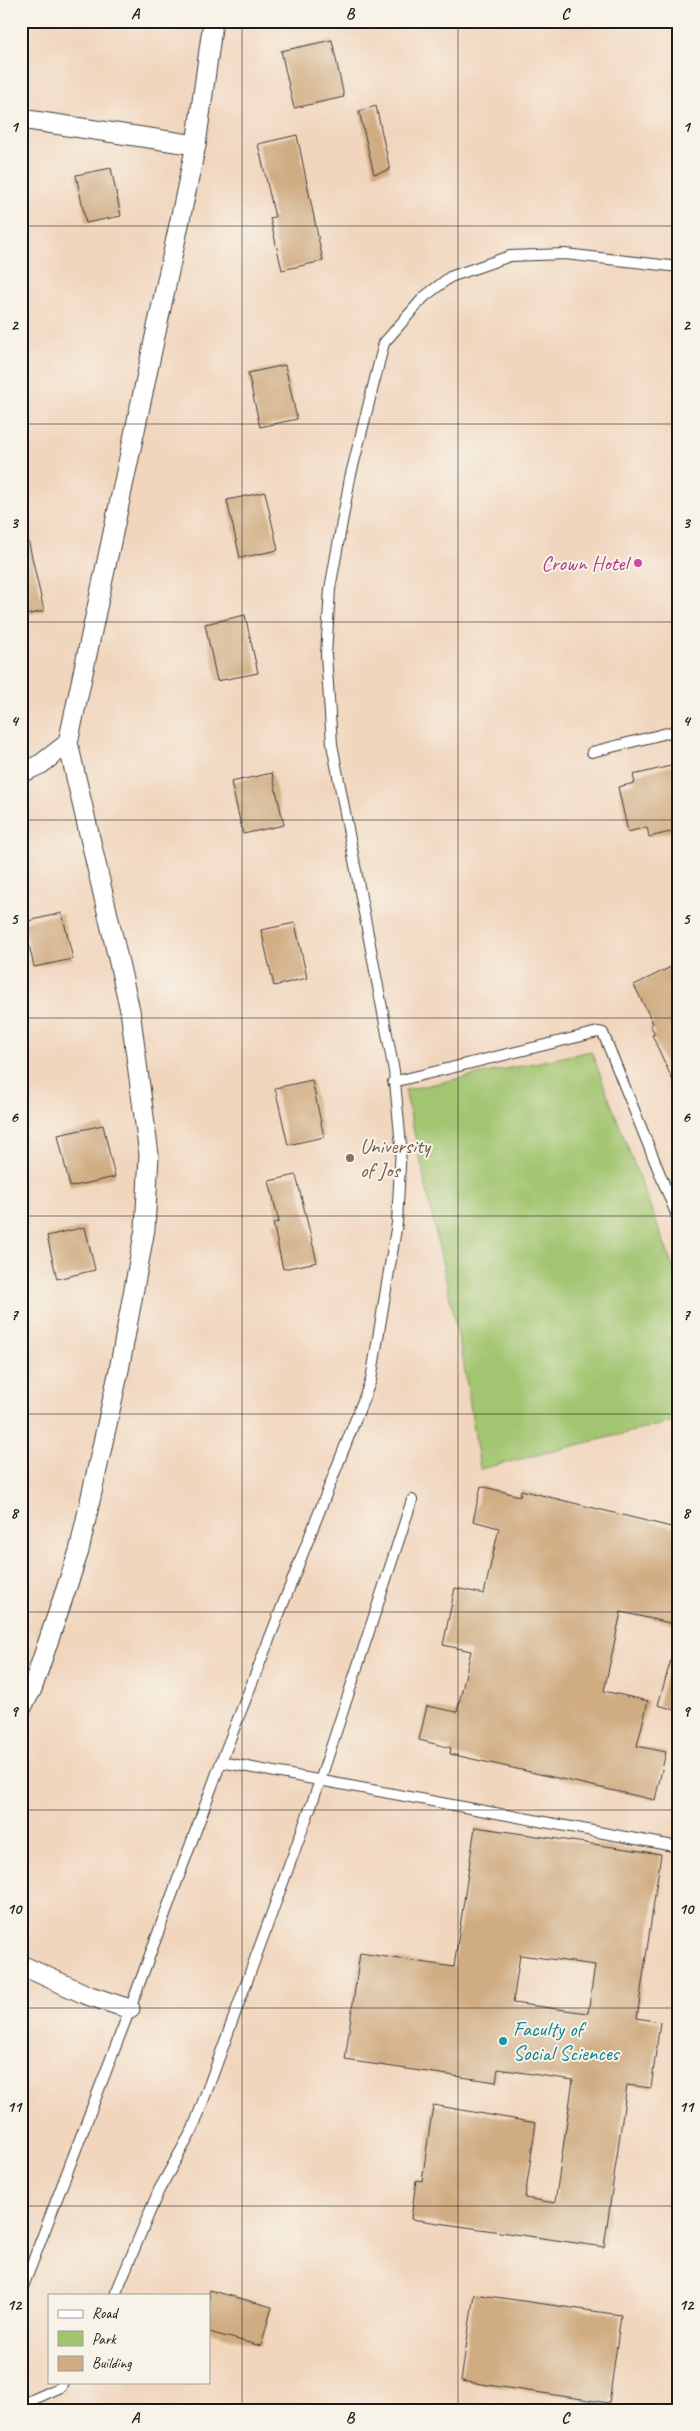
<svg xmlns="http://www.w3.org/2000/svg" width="700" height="2431" font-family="Caveat,sans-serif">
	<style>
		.built { fill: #f1d5bd; fill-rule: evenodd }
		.green { fill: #a1c56f; stroke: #5e7046 }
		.building { fill: #d0ac82; fill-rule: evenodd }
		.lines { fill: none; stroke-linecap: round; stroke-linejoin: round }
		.lane-casing { stroke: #3d3a37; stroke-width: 12 }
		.street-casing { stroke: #3d3a37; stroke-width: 21 }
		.lane { stroke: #fff; stroke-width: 10 }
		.street { stroke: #fff; stroke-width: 19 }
		.grid { fill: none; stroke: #1c1c1c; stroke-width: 1; stroke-opacity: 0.55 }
		.hotel-dot { fill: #d1479c; stroke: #f7f3e8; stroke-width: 2 }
		.education-dot { fill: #8d6e63; stroke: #f7f3e8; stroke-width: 2 }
		.culture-dot { fill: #0f9aa8; stroke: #f7f3e8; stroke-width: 2 }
		.labels { text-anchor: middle; stroke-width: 4; stroke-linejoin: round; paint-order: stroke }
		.hotel-label { font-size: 21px; fill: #b23c85; stroke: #f7f3e8; text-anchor: end }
		.education-label { font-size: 21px; fill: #785e54; stroke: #f7f3e8; text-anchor: start }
		.culture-label { font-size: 21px; fill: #0d838f; stroke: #f7f3e8; text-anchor: start }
		.neatline { fill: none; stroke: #1c1c1c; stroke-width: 2 }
		.grid-label { font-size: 16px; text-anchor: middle; font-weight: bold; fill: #1c1c1c }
	</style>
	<rect width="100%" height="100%" fill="#f7f3e8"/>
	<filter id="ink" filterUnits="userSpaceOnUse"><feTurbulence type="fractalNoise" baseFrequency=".02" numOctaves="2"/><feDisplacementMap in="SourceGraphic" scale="10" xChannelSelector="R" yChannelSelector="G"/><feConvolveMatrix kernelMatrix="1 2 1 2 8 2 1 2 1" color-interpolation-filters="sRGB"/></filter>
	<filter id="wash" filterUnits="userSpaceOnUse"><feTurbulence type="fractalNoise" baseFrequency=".0096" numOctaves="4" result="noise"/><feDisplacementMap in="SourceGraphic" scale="20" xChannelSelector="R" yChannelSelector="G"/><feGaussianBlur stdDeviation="1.12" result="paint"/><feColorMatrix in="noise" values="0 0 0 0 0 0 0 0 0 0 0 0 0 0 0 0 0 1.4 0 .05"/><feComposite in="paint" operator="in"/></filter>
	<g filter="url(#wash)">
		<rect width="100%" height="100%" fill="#f5e6d1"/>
		<path class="built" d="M21,21H679V2410H21ZM49,2295H209V2382H49Z"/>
		<path class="green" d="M591,1051L674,1269L679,1268V1420L480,1469L463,1359L405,1090Z"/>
		<g id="blocks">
			<g class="building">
				<path d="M332,40L344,97L294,108L281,51Z"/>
				<path d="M376,106L390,170L374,174L359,111Z"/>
				<path d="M297,135L323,261L282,270L270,218L275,217L258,144Z"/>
				<path d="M111,168L121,216L86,223L76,175Z"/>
				<path d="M285,365L297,419L260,427L248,373Z"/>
				<path d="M265,492L278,550L240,558L227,500Z"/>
				<path d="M28,539L44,611L21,616V540Z"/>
				<path d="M245,615L258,673L217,681L205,624Z"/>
				<path d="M679,764V830L649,837L647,827L628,832L618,787L635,783L633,775Z"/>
				<path d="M272,773L284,825L243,834L231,782Z"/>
				<path d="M62,913L73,959L34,967L24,922Z"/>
				<path d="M295,923L307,978L274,986L261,930Z"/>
				<path d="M679,963V1094L652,1035L655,1034L650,1025L653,1023L634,985Z"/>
				<path d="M312,1080L324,1137L288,1145L275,1088Z"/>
				<path d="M103,1125L115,1177L70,1187L58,1135Z"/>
				<path d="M296,1175L317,1262L283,1269L273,1223L279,1222L269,1181Z"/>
				<path d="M85,1227L95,1270L57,1279L47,1236Z"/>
				<path d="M481,1486L520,1496L521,1490L679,1529V1625L621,1612L604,1691L648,1701L637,1746L666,1752L655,1800L450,1754L451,1748L419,1740L427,1706L457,1712L471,1651L443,1645L455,1588L484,1594L499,1528L473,1521Z"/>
				<path d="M674,1649L679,1650V1711L658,1705Z"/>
				<path d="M475,1827L661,1854L637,2018L660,2022L651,2088L627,2085L604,2247L411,2219L416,2180L422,2181L433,2105L536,2123L525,2198L555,2203L573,2080L498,2069L496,2082L345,2060L360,1953L454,1967ZM520,1955L595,1965L588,2013L513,2003Z"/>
				<path d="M209,2290L272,2307L261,2346L209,2332Z"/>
				<path d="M474,2294L621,2315L609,2403L461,2381Z"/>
			</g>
		</g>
	</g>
	<g filter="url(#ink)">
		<use href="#blocks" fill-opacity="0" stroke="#3d3a37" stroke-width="1"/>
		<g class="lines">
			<g class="lane-casing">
				<g id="lane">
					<path d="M592,752L679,730"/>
					<path d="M393,1082L598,1032L603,1033L679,1221"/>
					<path d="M221,1762L679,1847"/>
					<path d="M21,2292L130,2009L221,1762L371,1380L397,1223L401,1146L394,1071L332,744L326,655L330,589L350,478L384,343L424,297L450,277L510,256L565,254L679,267"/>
					<path d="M115,2295L159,2190L193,2129L320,1781L412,1500"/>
					<path d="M21,2405L61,2387L63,2382"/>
				</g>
			</g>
			<g class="street-casing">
				<g id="street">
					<path d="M21,119L196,145"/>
					<path d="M21,773L41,764L68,743"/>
					<path d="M21,1709L32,1689L79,1551L119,1370L145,1229L149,1155L130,1010L68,743L196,145L213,21"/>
					<path d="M21,1965L87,1995L130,2009"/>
				</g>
			</g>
			<use href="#lane" class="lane"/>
			<use href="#street" class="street"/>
		</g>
	</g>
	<path class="grid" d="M242,21V2410M458,21V2410M21,226H679M21,424H679M21,622H679M21,820H679M21,1018H679M21,1216H679M21,1414H679M21,1612H679M21,1810H679M21,2008H679M21,2206H679"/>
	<circle class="hotel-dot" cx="638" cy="563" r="5"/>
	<circle class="education-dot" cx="350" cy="1158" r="5"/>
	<circle class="culture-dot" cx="503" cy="2041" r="5"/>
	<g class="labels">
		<g class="hotel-label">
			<text x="628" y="570">Crown Hotel</text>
		</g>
		<g class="education-label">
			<text x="360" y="1153">University<tspan x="360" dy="24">of Jos</tspan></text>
		</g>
		<g class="culture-label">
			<text x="513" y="2036">Faculty of<tspan x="513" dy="24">Social Sciences</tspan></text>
		</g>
	</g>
	<rect width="700" height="2431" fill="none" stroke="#f7f3e8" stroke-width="55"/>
	<rect x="48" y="2294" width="162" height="90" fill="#f7f3e8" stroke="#9f9d96"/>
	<rect x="58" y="2310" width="25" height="8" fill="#ffffff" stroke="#9f9d96"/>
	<text x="92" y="2318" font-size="15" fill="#1c1c1c">Road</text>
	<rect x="58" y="2331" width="25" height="15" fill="#a1c56f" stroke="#9f9d96"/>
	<text x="92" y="2344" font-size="15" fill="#1c1c1c">Park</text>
	<rect x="58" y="2356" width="25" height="15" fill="#d0ac82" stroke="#9f9d96"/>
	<text x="92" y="2368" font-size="15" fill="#1c1c1c">Building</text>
	<rect x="28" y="28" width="644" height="2376" class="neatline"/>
	<g class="grid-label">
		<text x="135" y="19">A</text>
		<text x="350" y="19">B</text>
		<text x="565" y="19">C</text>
		<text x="14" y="132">1</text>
		<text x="686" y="132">1</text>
		<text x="14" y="330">2</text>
		<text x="686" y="330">2</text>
		<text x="14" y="528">3</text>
		<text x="686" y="528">3</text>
		<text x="14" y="726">4</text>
		<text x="686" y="726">4</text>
		<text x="14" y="924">5</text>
		<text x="686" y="924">5</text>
		<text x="14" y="1122">6</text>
		<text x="686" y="1122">6</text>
		<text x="14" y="1320">7</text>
		<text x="686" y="1320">7</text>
		<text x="14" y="1518">8</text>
		<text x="686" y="1518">8</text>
		<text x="14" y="1716">9</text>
		<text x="686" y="1716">9</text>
		<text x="14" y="1914">10</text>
		<text x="686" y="1914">10</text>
		<text x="14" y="2112">11</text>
		<text x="686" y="2112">11</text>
		<text x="14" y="2310">12</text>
		<text x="686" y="2310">12</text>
		<text x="135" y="2423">A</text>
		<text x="350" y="2423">B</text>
		<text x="565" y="2423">C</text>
	</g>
</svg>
